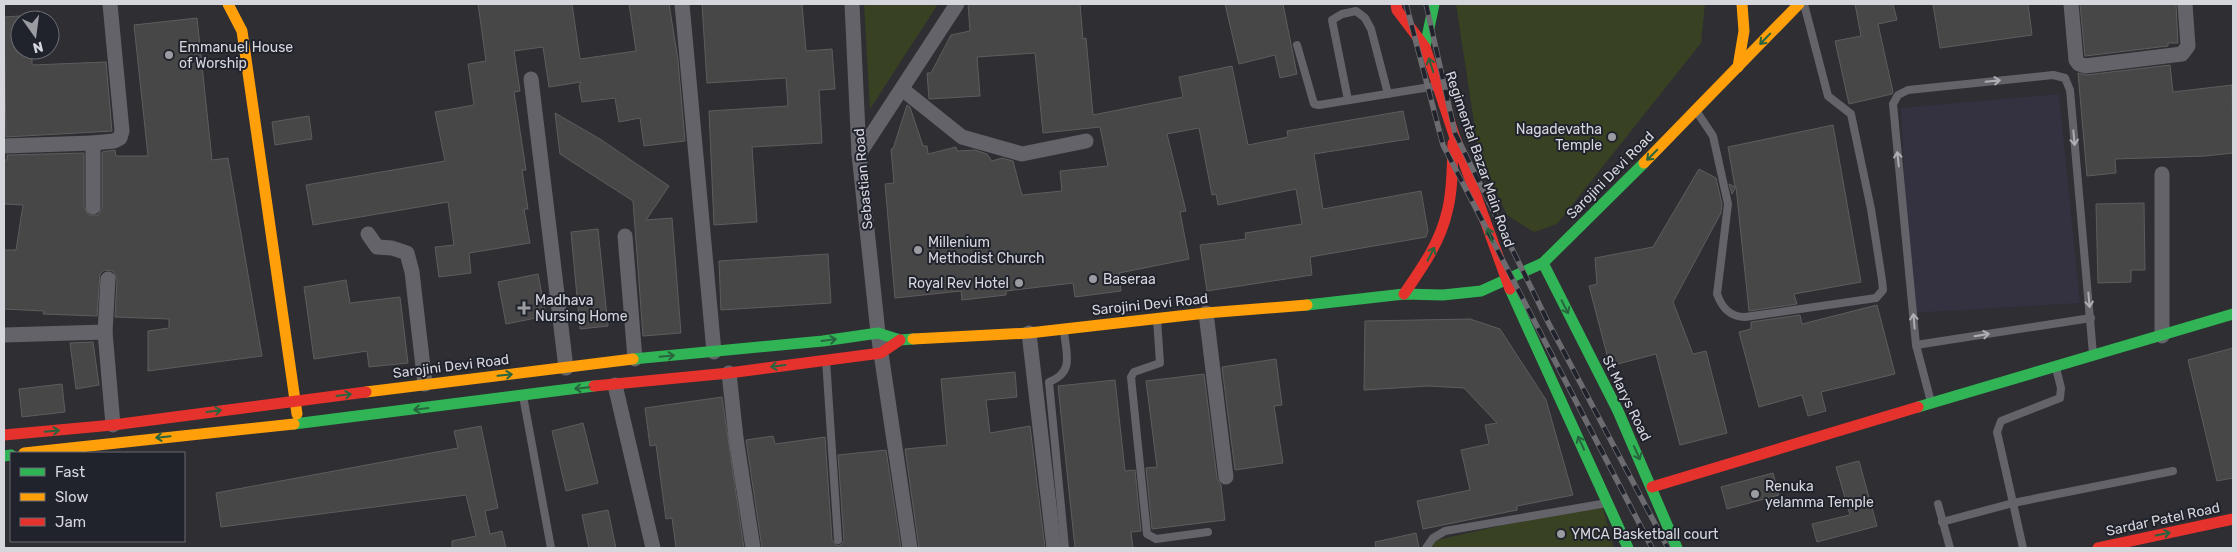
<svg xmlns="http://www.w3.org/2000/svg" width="2237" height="552" font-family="Rubik,sans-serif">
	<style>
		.medical { fill: #343141 }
		.green { fill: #384222 }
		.building { fill: #484748; stroke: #5e5c5d }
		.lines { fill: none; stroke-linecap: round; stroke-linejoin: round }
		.lane { stroke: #64636a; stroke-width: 8 }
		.street { stroke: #64636a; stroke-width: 15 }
		.fast { stroke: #30b455; stroke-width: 11 }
		.slow { stroke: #ff9f0a; stroke-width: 11 }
		.jam { stroke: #e5322d; stroke-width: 11 }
		.rail-casing { stroke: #6b6b70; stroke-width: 5.5 }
		.rail { stroke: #21232c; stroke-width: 4; stroke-dasharray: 11; stroke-linecap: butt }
		.oneway { stroke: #28643e }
		.oneway2 { stroke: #aeaeb5 }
		.poi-dot { fill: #9b9ca2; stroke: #21232c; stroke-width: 2 }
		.labels { text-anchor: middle; stroke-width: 4; stroke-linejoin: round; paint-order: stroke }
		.poi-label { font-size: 14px; fill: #d6d7dd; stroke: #21232c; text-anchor: start }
		.street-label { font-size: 14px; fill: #d6d7dd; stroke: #21232c }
	</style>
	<rect width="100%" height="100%" fill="#2e2e33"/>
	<path class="medical" d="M2059,94L2080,303L1911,313L1901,108Z"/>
	<g class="green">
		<path d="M864,4H938L870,109Z"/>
		<path d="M1456,4H1705L1701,43L1557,224L1534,232L1507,215L1479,155Z"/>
		<path d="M1602,505L1614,548H1430L1428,542L1579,508Z"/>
	</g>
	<g class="building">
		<path d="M478,4H572L580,59L636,51L629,4H669L678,60L685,141L644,146L640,118L619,122L615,98L582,102L579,86L581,82L549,87L543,47L514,51L520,91L514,92L526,170H522L528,209H524L530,243L469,253L471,273L439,277L435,247L454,245L448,202L313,225L306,185L445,161L435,112L474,105L468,64L486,61Z"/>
		<path d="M702,4H802L806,51L832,49L835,89L819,90L822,143L752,147L757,222L714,225L709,111L788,106L786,78L707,83Z"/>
		<path d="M968,4H1080L1083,39L1086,38L1093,115L1183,97L1179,77L1232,66L1248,145L1288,137L1287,131L1403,111L1409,139L1314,154L1323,209L1421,191L1428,231L1426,237L1310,257L1312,275L1207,291L1200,245L1246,239L1245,233L1302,224L1296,189L1218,205L1216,194L1212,195L1199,128L1167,134L1186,211L1180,212L1189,259L1119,273L1121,291L1075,297L1073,283L1006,291V295L962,300L961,291L895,298L885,184L894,183L891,149H893L907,105L910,107L923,146H927L928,154L956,147L957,151L975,150L987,154L992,161L1002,158L1013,161L1022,195L1062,191L1060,171L1108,166L1100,127L1043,133L1035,53L977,57L980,96L929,99L927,73H931L951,35L970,31Z"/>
		<path d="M1225,4H1283L1297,74L1280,78L1275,55L1239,64Z"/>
		<path d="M1855,4H1893L1897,20L1878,24L1893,92L1892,94L1849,104L1835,41L1861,36Z"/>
		<path d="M1933,4H2028L2032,35L1940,48Z"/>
		<path d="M2080,4H2176L2178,43H2168V46L2085,56Z"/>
		<path d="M20,16V50H32V65L106,62L112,131L6,137L4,17Z"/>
		<path d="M197,18L212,160L228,158L262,356L148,371V331L169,328V319L115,317L117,280L113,271L104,270L100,274L97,316L43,314L44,311L4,309V250H16L23,205L4,204V160H7V155L84,153V207L89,215H98L102,207V152L115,150L116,156H148L134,25Z"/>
		<path d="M2170,65L2173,92L2232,85L2233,153L2205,156L2115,159L2116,173L2087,176L2078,73L2086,75Z"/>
		<path d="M555,113L600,139L669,186L646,220L672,218L681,333L643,336L633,201L560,154Z"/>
		<path d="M309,116L312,139L275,145L272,122Z"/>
		<path d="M1833,125L1861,282L1794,294L1797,304L1749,311L1736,187L1732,194L1729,184L1735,187L1728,147Z"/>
		<path d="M1699,169L1716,178L1722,204L1721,213L1673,302L1693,354L1706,351L1727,433L1680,445L1656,354L1610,366L1589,286L1597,284L1595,258L1653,247Z"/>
		<path d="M2144,203L2145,270H2131V282L2098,283L2096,204Z"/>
		<path d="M598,229L608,326L580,329L571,232Z"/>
		<path d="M828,254L831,303L721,310L719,261Z"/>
		<path d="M538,274L546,316L506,324L498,282Z"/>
		<path d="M346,280L350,303L400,297L408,363L369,367L367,351L314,359L304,287Z"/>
		<path d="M1877,305L1895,374L1821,392L1826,411L1808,416L1802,395L1759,407L1739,332L1751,329V322L1800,315L1802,324Z"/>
		<path d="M1470,319L1500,329L1546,400L1573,495L1517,506V510L1423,529L1417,501L1470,490L1461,450L1489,444L1485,425L1497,423L1464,388L1428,386L1364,390L1365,321Z"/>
		<path d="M93,342L99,385L76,389L70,343Z"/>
		<path d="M2233,348V478L2217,481L2188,360Z"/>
		<path d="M1276,359L1282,405L1274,406L1283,463L1235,470L1222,367Z"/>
		<path d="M1015,372L1017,397L986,400L990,433L1030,426L1045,548H919L905,449L947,445L941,379Z"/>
		<path d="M1204,374L1217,478L1221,485L1225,520L1152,529L1146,468L1157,467L1146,381Z"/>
		<path d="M1115,380L1125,471L1135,470L1141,531L1131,532L1133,548H1075L1058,386Z"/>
		<path d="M62,384L65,412L22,417L19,389Z"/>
		<path d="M722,397L744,548H676L672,518L666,519L656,445L650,446L645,408Z"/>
		<path d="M583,423L598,483L566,491L552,431Z"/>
		<path d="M481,426L498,508L485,511L490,534L502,531L506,548H452V541L476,536L466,495L221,527L216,493L458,448L454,431Z"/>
		<path d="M773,436L775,444L825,437L832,540L838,546L842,544L844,540L838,455L886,450L901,548H762L746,440Z"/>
		<path d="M1859,461L1877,526L1817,542L1812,524L1850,515L1836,467Z"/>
		<path d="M1773,473L1779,495L1727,509L1721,487Z"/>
		<path d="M608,510L616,548H589L582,515Z"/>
		<path d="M1416,533L1419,548H1376L1375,542Z"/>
	</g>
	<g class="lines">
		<g class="lane">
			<path d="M1297,45L1314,104L1319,105L1436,86"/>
			<path d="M1348,100L1332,20L1342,14L1356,11L1365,18L1371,29L1388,94"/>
			<path d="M1697,112L1713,136L1728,204L1717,294C1722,308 1730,317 1745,317L1876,298L1883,290L1882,280L1871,209L1851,114L1828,96L1804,4"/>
			<path d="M1157,319L1160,363L1134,372L1131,377L1147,534L1156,539L1208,532"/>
			<path d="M1064,331C1066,354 1075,372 1049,382L1065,548"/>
			<path d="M1916,345L2091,318"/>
			<path d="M826,360L838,540"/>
			<path d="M523,396L551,548"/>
			<path d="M1931,402L1916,345L1893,104L1898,95L1908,90L2053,75L2065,78L2070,90L2093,354"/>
			<path d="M1938,504L1950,548"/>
			<path d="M1942,522L2013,503L1997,432L2001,421L2060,398L2061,388L2056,368"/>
			<path d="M1426,548L1433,538L1445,531L1607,503"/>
			<path d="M2023,548L2013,503L2173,471"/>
		</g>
		<g class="street">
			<path d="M682,4L714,352"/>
			<path d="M852,4L859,154L878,333L910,548"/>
			<path d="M2071,4L2076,60L2079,64L2085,66L2182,54L2188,46L2185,4"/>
			<path d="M531,79L566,368"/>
			<path d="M902,89L962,137L1022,154L1086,141"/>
			<path d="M4,146L93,143"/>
			<path d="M859,154L957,4"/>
			<path d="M93,207V143L114,141L120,138L122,131L110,4"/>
			<path d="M368,234L377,247L392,248L407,253L412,272L425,384"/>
			<path d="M625,236L635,359"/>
			<path d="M1206,313L1226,477"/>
			<path d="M105,332L108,279"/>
			<path d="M1029,333L1054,548"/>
			<path d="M4,335L105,332L113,425"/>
			<path d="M2162,336V174"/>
			<path d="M729,373L736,438L753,548"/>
			<path d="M615,385L653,548"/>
		</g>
		<g class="fast">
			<path d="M1425,47L1434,4"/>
			<path d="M1543,263L1618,411L1677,548"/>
			<path d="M1510,289L1628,548"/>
			<path d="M1307,305L1404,294L1443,295L1481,291L1543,263L1644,163"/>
			<path d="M633,359L823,341L878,333L900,340L913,339"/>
			<path d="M1918,407L2233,314"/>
			<path d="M294,424L594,386"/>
			<path d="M4,456L11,455"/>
		</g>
		<g class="slow">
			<path d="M228,4L242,31L297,414"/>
			<path d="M1738,67L1744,31L1742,4"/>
			<path d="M1644,163L1799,4"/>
			<path d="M913,339L1029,333L1206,313L1307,305"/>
			<path d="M366,392L633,359"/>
			<path d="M24,453L294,424"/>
		</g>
		<g class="jam">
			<path d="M1396,4L1397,10L1425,47L1454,135L1510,289"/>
			<path d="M1404,294C1421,269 1440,243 1447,212C1453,190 1452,166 1453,143"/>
			<path d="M594,386L729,373L881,353L900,340"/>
			<path d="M4,435L113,425L366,392"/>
			<path d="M1652,487L1918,407"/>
			<path d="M2098,548L2233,519"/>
		</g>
		<g class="rail-casing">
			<g id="rail">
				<path d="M1406,4L1443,145L1652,548"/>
				<path d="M1426,4L1455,133L1549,324L1668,548"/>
			</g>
		</g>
		<use href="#rail" class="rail"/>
	</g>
	<defs><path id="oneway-shaft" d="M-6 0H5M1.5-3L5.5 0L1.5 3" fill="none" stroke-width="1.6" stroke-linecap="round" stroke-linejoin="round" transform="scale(1.25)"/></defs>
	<g class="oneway">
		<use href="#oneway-shaft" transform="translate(1765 39) rotate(134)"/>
		<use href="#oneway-shaft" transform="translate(1431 65) rotate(-108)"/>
		<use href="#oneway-shaft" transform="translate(1652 155) rotate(135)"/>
		<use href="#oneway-shaft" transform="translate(1490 235) rotate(-110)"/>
		<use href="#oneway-shaft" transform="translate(1431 254) rotate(-63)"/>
		<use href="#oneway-shaft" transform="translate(1565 307) rotate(63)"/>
		<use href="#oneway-shaft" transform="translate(829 340) rotate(-8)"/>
		<use href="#oneway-shaft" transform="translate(667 356) rotate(-5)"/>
		<use href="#oneway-shaft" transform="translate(778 366) rotate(173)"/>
		<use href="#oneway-shaft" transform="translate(505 375) rotate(-6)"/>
		<use href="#oneway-shaft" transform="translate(582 388) rotate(174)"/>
		<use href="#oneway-shaft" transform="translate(344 395) rotate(-8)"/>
		<use href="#oneway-shaft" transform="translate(421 409) rotate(173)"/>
		<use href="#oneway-shaft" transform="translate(214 411) rotate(-7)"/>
		<use href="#oneway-shaft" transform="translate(52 431) rotate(-5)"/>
		<use href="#oneway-shaft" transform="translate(163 437) rotate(174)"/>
		<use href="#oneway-shaft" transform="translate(1581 443) rotate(-115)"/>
		<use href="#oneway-shaft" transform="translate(1637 453) rotate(66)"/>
		<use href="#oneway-shaft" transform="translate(2163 534) rotate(-12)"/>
	</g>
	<g class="oneway2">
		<use href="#oneway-shaft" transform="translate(1993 81) rotate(-6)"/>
		<use href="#oneway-shaft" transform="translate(2074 138) rotate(85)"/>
		<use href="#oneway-shaft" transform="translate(1898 159) rotate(-96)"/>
		<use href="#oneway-shaft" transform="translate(2089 300) rotate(85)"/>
		<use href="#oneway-shaft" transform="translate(1914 321) rotate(-95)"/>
		<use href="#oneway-shaft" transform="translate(1982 335) rotate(-9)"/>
	</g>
	<g class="poi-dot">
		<circle cx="169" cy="55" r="5"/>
		<circle cx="1612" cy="137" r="5"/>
		<circle cx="918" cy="250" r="5"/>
		<circle cx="1093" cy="279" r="5"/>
		<circle cx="1019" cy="283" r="5"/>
		<path d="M521.5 300.5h5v5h5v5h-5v5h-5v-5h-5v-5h5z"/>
		<circle cx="1755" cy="494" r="5"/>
		<circle cx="1561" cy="534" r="5"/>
	</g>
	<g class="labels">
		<g class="poi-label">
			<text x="179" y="52">Emmanuel House<tspan x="179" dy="16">of Worship</tspan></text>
			<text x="1602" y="134" text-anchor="end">Nagadevatha<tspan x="1602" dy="16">Temple</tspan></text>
			<text x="928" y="247">Millenium<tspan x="928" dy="16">Methodist Church</tspan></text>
			<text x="1103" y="284">Baseraa</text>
			<text x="1009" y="288" text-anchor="end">Royal Rev Hotel</text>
			<text x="535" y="305">Madhava<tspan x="535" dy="16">Nursing Home</tspan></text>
			<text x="1765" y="491">Renuka<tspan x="1765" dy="16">yelamma Temple</tspan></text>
			<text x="1571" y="539">YMCA Basketball court</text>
		</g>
		<g class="street-label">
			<text transform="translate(1480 159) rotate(71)" y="5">Regimental Bazar Main Road</text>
			<text transform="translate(1610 175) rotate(-45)" y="5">Sarojini Devi Road</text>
			<text transform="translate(863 179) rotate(-95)" y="5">Sebastian Road</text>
			<text transform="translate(1150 304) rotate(-6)" y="5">Sarojini Devi Road</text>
			<text transform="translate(451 366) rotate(-7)" y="5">Sarojini Devi Road</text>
			<text transform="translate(1627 398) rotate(64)" y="5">St Marys Road</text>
			<text transform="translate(2163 519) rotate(-12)" y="5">Sardar Patel Road</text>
		</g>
	</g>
	<rect width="2237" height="552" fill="none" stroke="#d6d7dd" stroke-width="10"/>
	<rect x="10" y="452" width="175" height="90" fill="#21232c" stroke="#696b73"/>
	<rect x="20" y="468" width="25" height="8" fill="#30b455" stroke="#696b73"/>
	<text x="55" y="477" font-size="15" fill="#d6d7dd">Fast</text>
	<rect x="20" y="493" width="25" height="8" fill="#ff9f0a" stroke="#696b73"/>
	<text x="55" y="502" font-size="15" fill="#d6d7dd">Slow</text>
	<rect x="20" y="518" width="25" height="8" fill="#e5322d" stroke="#696b73"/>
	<text x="55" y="527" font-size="15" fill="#d6d7dd">Jam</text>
	<g transform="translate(35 35) rotate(166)"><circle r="24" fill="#21232c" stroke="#696b73"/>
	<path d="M0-4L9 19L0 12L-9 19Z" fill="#9b9ca2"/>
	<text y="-8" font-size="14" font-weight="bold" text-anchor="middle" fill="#d6d7dd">N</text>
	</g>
</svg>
